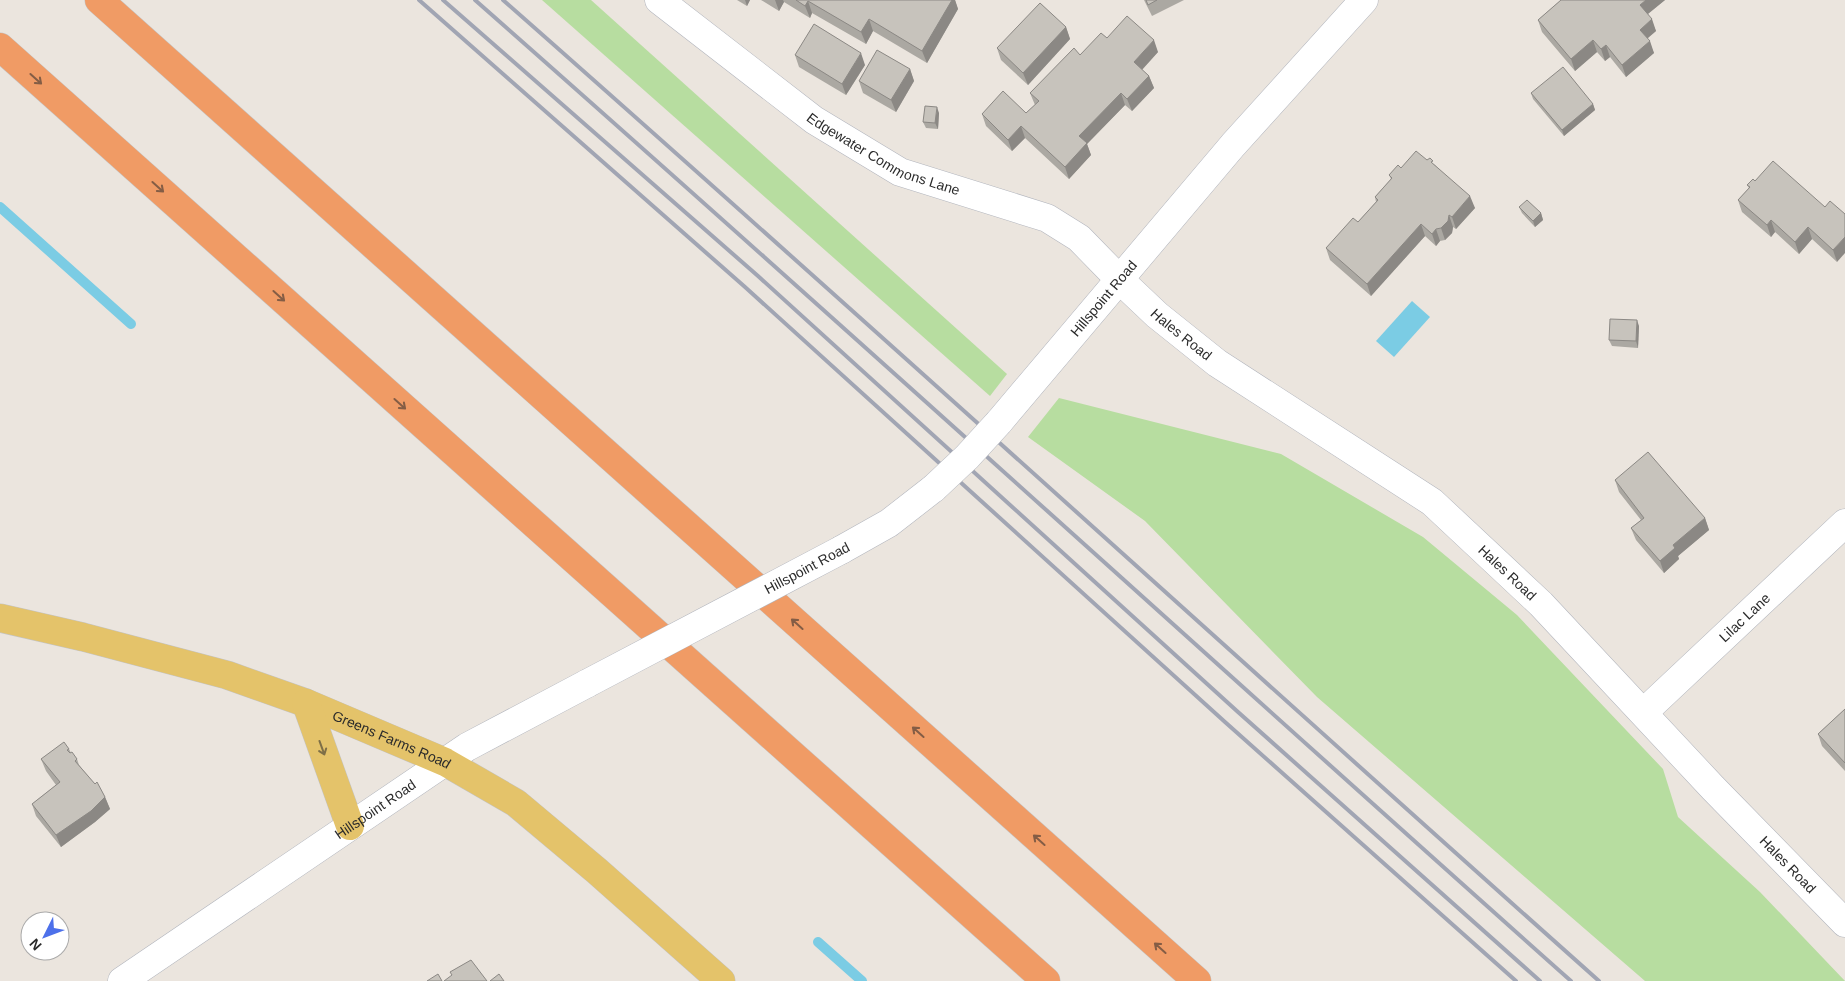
<svg xmlns="http://www.w3.org/2000/svg" width="1845" height="981" font-family="Helvetica,sans-serif">
	<style>
		.green { fill: #b7dda0 }
		.water { fill: #7bcce4 }
		.lines { fill: none; stroke-linecap: round; stroke-linejoin: round }
		.stream { stroke: #7bcce4; stroke-width: 10 }
		.minor-casing { stroke: #b2b5bd; stroke-width: 29 }
		.major-casing { stroke: #c4c4c4; stroke-width: 29 }
		.highway-casing { stroke: #c4c4c4; stroke-width: 29 }
		.minor { stroke: #fff; stroke-width: 28 }
		.major { stroke: #e4c36a; stroke-width: 28 }
		.highway { stroke: #f09b65; stroke-width: 28 }
		.rail { stroke: #a1a5b3; stroke-width: 4 }
		.minor-bridge-casing { stroke: #b2b5bd; stroke-width: 29; stroke-linecap: butt }
		.minor-bridge { stroke: #fff; stroke-width: 28 }
		.wall { fill: #aba8a2 }
		.shaded-wall { fill: #8b8884 }
		.building { fill: #c7c3bc; stroke: #8b8884 }
		.oneway { stroke: #845d45 }
		.oneway2 { stroke: #7e6f47 }
		.labels { text-anchor: middle; stroke-width: 4; stroke-linejoin: round; paint-order: stroke }
		.street-label { font-size: 14px; fill: #2b2b2b; stroke: #fff }
	</style>
	<rect width="100%" height="100%" fill="#ebe5de"/>
	<g class="green">
		<path d="M542,0H591L1007,374L990,396Z"/>
		<path d="M1059,398L1281,454L1423,537L1517,615L1663,769L1678,817L1760,892L1845,981H1645L1317,697L1145,521L1028,437Z"/>
	</g>
	<path class="water" d="M1412,301L1430,317L1394,357L1376,341Z"/>
	<g class="lines">
		<g class="stream">
			<path d="M0,207L131,324"/>
			<path d="M818,942L862,981"/>
		</g>
		<g class="minor-casing">
			<g id="minor">
				<path id="s1" d="M659,0L814,120L900,172L1047,218L1079,238L1120,280L1157,315L1217,363L1432,502L1541,604L1713,788L1845,923"/>
				<path id="s2" d="M999,422L1233,145L1364,0"/>
				<path d="M841,550L889,523L934,488"/>
				<path id="s3" d="M1644,712L1845,523"/>
				<path id="s4" d="M122,981L467,747L588,683"/>
			</g>
		</g>
		<g class="major-casing">
			<g id="major">
				<path id="s5" d="M0,618L83,637L227,675L306,703L445,762L516,803L597,871L721,981"/>
				<path d="M306,703L350,826"/>
			</g>
		</g>
		<g class="highway-casing">
			<g id="highway">
				<path d="M99,0L1197,981"/>
				<path d="M0,47L1046,981"/>
			</g>
		</g>
		<use href="#minor" class="minor"/>
		<use href="#major" class="major"/>
		<use href="#highway" class="highway"/>
		<g class="rail">
			<path d="M419,0L745,287L1225,722L1516,981"/>
			<path d="M443,0L758,276L1238,712L1540,981"/>
			<path d="M475,0C843,324 1205,655 1571,981"/>
			<path d="M503,0C871,324 1233,655 1599,981"/>
		</g>
		<g class="minor-bridge-casing">
			<g id="minor-bridge">
				<path d="M934,488L967,457L999,422"/>
				<path d="M588,683L841,550"/>
			</g>
		</g>
		<use href="#minor-bridge" class="minor-bridge"/>
	</g>
	<g class="wall">
		<path d="M737,0H750L747,6Z"/>
		<path d="M761,0H955L958,9L927,63L873,31L866,44L812,13L810,18L784,2L779,11Z"/>
		<path d="M1144,0H1184L1152,16Z"/>
		<path d="M1561,0H1665L1648,14L1656,31L1647,39L1654,53L1626,77L1610,57L1605,61L1597,52L1575,71L1542,32L1538,20Z"/>
		<path d="M1066,27L1070,39L1028,85L1001,60L997,48Z"/>
		<path d="M1107,38L1158,52L1142,70L1149,76L1154,88L1132,111L1125,105L1087,144L1091,155L1069,179L1025,138L1012,151L986,126L982,114L1026,113L1035,105L1030,93L1080,55Z"/>
		<path d="M795,55L865,65L846,95L799,67Z"/>
		<path d="M910,69L914,81L896,112L863,93L859,81Z"/>
		<path d="M1531,93L1593,104L1595,110L1564,136L1533,99Z"/>
		<path d="M939,113L938,129L926,128L923,122Z"/>
		<path d="M1427,160L1435,165L1475,208L1456,229L1453,227L1452,233L1445,240L1440,241L1436,246L1425,236L1371,296L1330,260L1326,248L1358,222L1376,202L1375,197L1391,179L1389,175L1401,168Z"/>
		<path d="M1755,181L1825,207L1837,262L1812,239L1799,254L1775,232L1771,237L1742,212L1738,200L1749,188L1747,185Z"/>
		<path d="M1519,207L1541,213L1543,220L1535,227L1522,213Z"/>
		<path d="M1639,326L1638,348L1612,346L1609,340Z"/>
		<path d="M1615,480L1705,518L1709,530L1678,556L1679,559L1664,573L1636,540L1631,528L1641,520L1619,492Z"/>
		<path d="M1845,709V771L1822,746L1818,734Z"/>
		<path d="M69,749L71,753L77,759L79,765L105,797L110,809L95,822L61,847L36,816L32,804L56,785L46,771L41,759Z"/>
	</g>
	<g class="shaded-wall">
		<path d="M745,0H750L747,6Z"/>
		<path d="M775,0H783L784,2L779,11Z"/>
		<path d="M952,0H955L958,9L927,63L922,51Z"/>
		<path d="M1646,0H1665L1644,17L1640,5Z"/>
		<path d="M808,1L812,13L810,18L805,6Z"/>
		<path d="M869,19L873,31L866,44L861,32Z"/>
		<path d="M1652,19L1656,31L1644,41L1640,30Z"/>
		<path d="M1066,27L1070,39L1028,85L1023,73Z"/>
		<path d="M1154,40L1158,52L1138,74L1134,62Z"/>
		<path d="M1593,40L1597,52L1575,71L1571,59Z"/>
		<path d="M1650,41L1654,53L1626,77L1622,65Z"/>
		<path d="M1606,45L1610,57L1605,61L1601,49Z"/>
		<path d="M861,53L865,65L846,95L842,84Z"/>
		<path d="M910,69L914,81L896,112L891,100Z"/>
		<path d="M1149,76L1154,88L1132,111L1127,99Z"/>
		<path d="M1121,93L1125,105L1087,144L1091,155L1069,179L1065,167L1079,136Z"/>
		<path d="M1593,104L1595,110L1564,136L1562,130Z"/>
		<path d="M937,107L939,113L938,129L935,123Z"/>
		<path d="M1021,126L1025,138L1012,151L1008,140Z"/>
		<path d="M1470,196L1475,208L1456,229L1452,217Z"/>
		<path d="M1541,213L1543,220L1535,227L1533,221Z"/>
		<path d="M1449,215L1453,227L1452,233L1445,240L1441,228Z"/>
		<path d="M1771,220L1775,232L1771,237L1767,225Z"/>
		<path d="M1421,224L1425,236L1371,296L1367,284Z"/>
		<path d="M1808,227L1812,239L1799,254L1795,242Z"/>
		<path d="M1436,229L1440,241L1436,246L1432,234Z"/>
		<path d="M1845,237V253L1837,262L1833,250Z"/>
		<path d="M1637,320L1639,326L1638,348L1636,341Z"/>
		<path d="M1705,518L1709,530L1678,556L1679,559L1664,573L1660,561L1673,545Z"/>
		<path d="M105,797L110,809L95,822L61,847L56,835Z"/>
	</g>
	<g class="building">
		<path d="M796,0H952L922,51L869,19L861,32L808,1L805,6Z"/>
		<path d="M1146,0H1157L1148,5Z"/>
		<path d="M1561,0H1646L1640,5L1652,19L1640,30L1650,41L1622,65L1606,45L1601,49L1593,40L1571,59L1538,20Z"/>
		<path d="M1040,3L1066,27L1023,73L997,48Z"/>
		<path d="M1127,16L1154,40L1134,62L1149,76L1127,99L1121,93L1079,136L1087,143L1065,167L1021,126L1008,140L982,114L1003,91L1026,113L1039,101L1030,93L1074,48L1080,55L1101,33L1107,38Z"/>
		<path d="M814,24L861,53L842,84L795,55Z"/>
		<path d="M877,50L910,69L891,100L859,81Z"/>
		<path d="M1563,67L1593,104L1562,130L1531,93Z"/>
		<path d="M925,106L937,107L935,123L923,122Z"/>
		<path d="M1416,151L1427,160L1430,158L1433,161L1431,162L1470,196L1452,217L1449,215L1448,221L1441,228L1436,229L1432,234L1421,224L1367,284L1326,248L1353,218L1358,222L1378,200L1375,197L1392,178L1389,175L1398,165L1401,168Z"/>
		<path d="M1773,161L1825,207L1830,201L1845,214V237L1833,250L1808,227L1795,242L1771,220L1767,225L1738,200L1750,187L1747,185L1753,179L1755,181Z"/>
		<path d="M1527,200L1541,213L1533,221L1519,207Z"/>
		<path d="M1610,319L1637,320L1636,341L1609,340Z"/>
		<path d="M1648,452L1705,518L1673,545L1675,548L1660,561L1631,528L1644,518L1615,480Z"/>
		<path d="M1845,709V763L1818,734Z"/>
		<path d="M64,742L69,749L67,750L70,753L72,752L77,759L75,761L95,784L97,782L105,797L91,811L56,835L32,804L60,782L41,759Z"/>
		<path d="M471,960L487,981H444L452,975L450,972Z"/>
		<path d="M438,974L442,981H427Z"/>
		<path d="M499,974L504,981H490Z"/>
	</g>
	<defs><path id="oneway-shaft" d="M-6 0H5M1.5-3L5.5 0L1.5 3" fill="none" stroke-width="1.6" stroke-linecap="round" stroke-linejoin="round" transform="scale(1.25)"/></defs>
	<g class="oneway">
		<use href="#oneway-shaft" transform="translate(36 79) rotate(42)"/>
		<use href="#oneway-shaft" transform="translate(158 187) rotate(42)"/>
		<use href="#oneway-shaft" transform="translate(279 296) rotate(42)"/>
		<use href="#oneway-shaft" transform="translate(400 404) rotate(42)"/>
		<use href="#oneway-shaft" transform="translate(797 624) rotate(-138)"/>
		<use href="#oneway-shaft" transform="translate(918 732) rotate(-138)"/>
		<use href="#oneway-shaft" transform="translate(1039 840) rotate(-138)"/>
		<use href="#oneway-shaft" transform="translate(1160 948) rotate(-138)"/>
	</g>
	<use class="oneway2" href="#oneway-shaft" transform="translate(322 748) rotate(70)"/>
	<g class="labels">
		<g class="street-label">
			<text dy="5" stroke="none"><textPath href="#s1" startOffset="274">Edgewater Commons Lane</textPath></text>
			<text dy="5" stroke="none"><textPath href="#s2" startOffset="162">Hillspoint Road</textPath></text>
			<text dy="5" stroke="none"><textPath href="#s1" startOffset="629">Hales Road</textPath></text>
			<text transform="translate(807 568) rotate(-28)" y="5">Hillspoint Road</text>
			<text dy="5" stroke="none"><textPath href="#s1" startOffset="1034">Hales Road</textPath></text>
			<text dy="5" stroke="none"><textPath href="#s3" startOffset="138">Lilac Lane</textPath></text>
			<text dy="5" stroke="none"><textPath href="#s5" startOffset="411">Greens Farms Road</textPath></text>
			<text dy="5" stroke="none"><textPath href="#s4" startOffset="306">Hillspoint Road</textPath></text>
			<text dy="5" stroke="none"><textPath href="#s1" startOffset="1439">Hales Road</textPath></text>
		</g>
	</g>
	<g transform="translate(45 936) rotate(228)"><circle r="24" fill="#ffffff" stroke="#aaaaaa"/>
	<path d="M0-4L9 19L0 12L-9 19Z" fill="#4d70ea"/>
	<text y="-8" font-size="14" font-weight="bold" text-anchor="middle" fill="#2b2b2b">N</text>
	</g>
</svg>
